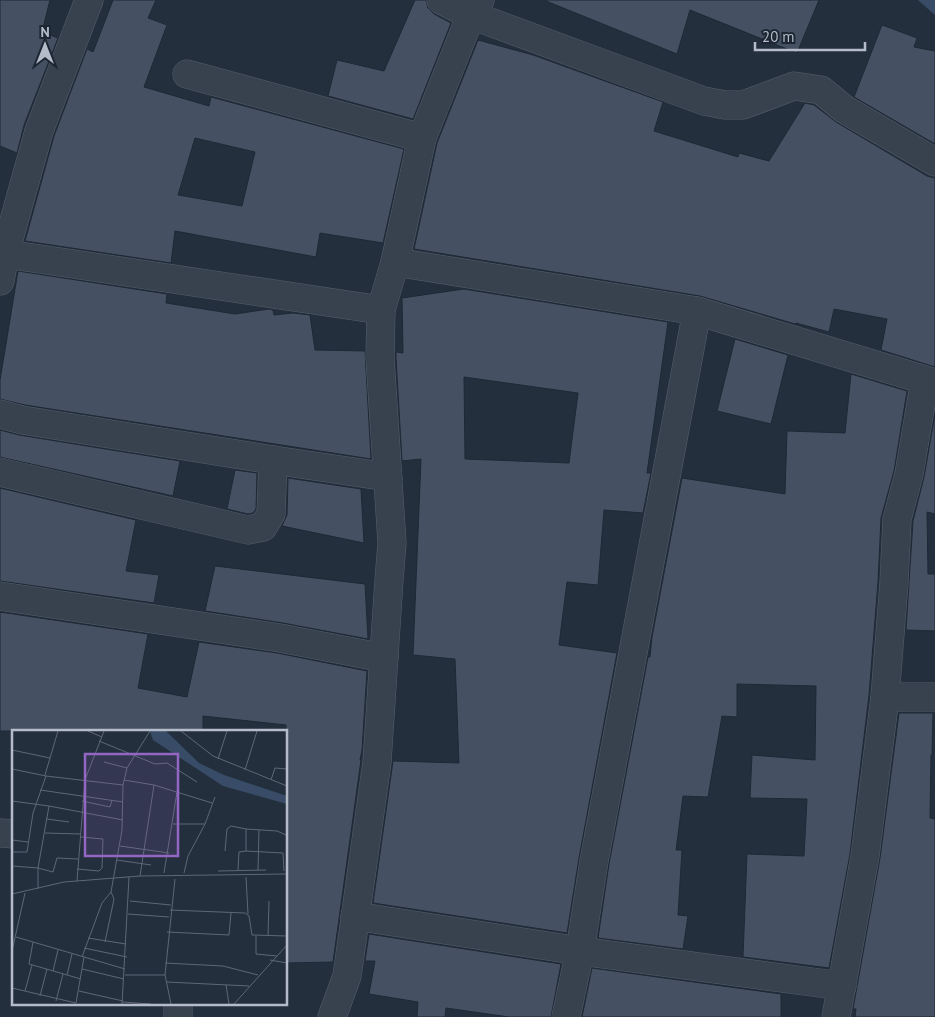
<svg xmlns="http://www.w3.org/2000/svg" width="935" height="1017" font-family="'PT Sans',sans-serif">
	<style>
		.water { fill: #394c67 }
		.building { fill: #455162; stroke: #1f2835; fill-rule: evenodd }
		.lines { fill: none; stroke-linecap: round; stroke-linejoin: round }
		.minor-casing { stroke: #565f6c; stroke-width: 29 }
		.minor { stroke: #38414e; stroke-width: 28 }
		.inset-road { fill: none; stroke: #5e6776; stroke-width: 1 }
		.view { fill: #9266c3; fill-opacity: 0.15; stroke: #9266c3; stroke-width: 2.5 }
		.inset-edge { fill: none; stroke: #b4bcc9; stroke-width: 2.5 }
	</style>
	<rect width="100%" height="100%" fill="#242f3e"/>
	<path class="water" d="M918,0H935V15Z"/>
	<g class="building">
		<path d="M0,0H50L42,32L58,38L24,125L17,153L0,146Z"/>
		<path d="M113,0H156L148,18L167,25L144,87L209,106L211,97L404,149L383,243L320,233L316,257L175,231L171,263L25,241L54,136L87,49L93,52ZM195,138L255,152L242,206L178,195Z"/>
		<path d="M415,0H426L428,8L434,14L451,23L413,119L328,96L337,60L384,71Z"/>
		<path d="M546,0H819L797,53L690,10L677,54L546,1Z"/>
		<path d="M882,25L917,38L914,47L935,51V144L854,97Z"/>
		<path d="M478,40L533,55L663,102L654,131L738,157L739,153L769,161L805,103L814,105L836,122L927,176L935,178V367L881,350L887,319L834,309L829,332L796,323L795,324L700,296L414,249L437,143Z"/>
		<path d="M18,271L167,294L166,303L235,314L269,309L273,310L274,315L293,313L310,315L315,350L365,351L371,459L25,405L0,399V380Z"/>
		<path d="M464,289L668,322L647,473H651L643,513L604,510L598,585L567,582L559,645L617,653L579,858L567,933L373,903L393,761L459,763L455,659L413,655L421,459L402,461L396,358V352L403,353L402,298ZM464,377L578,393L569,463L465,459Z"/>
		<path d="M735,339L788,355L771,424L717,411Z"/>
		<path d="M851,374L907,391L894,471L881,518L878,582L869,695L850,854L829,968L743,957L747,854L804,856L807,799L750,798L752,755L815,760L816,686L737,684V717L722,716L708,797L683,796L676,850H682L678,915L688,916L683,949L598,938L609,864L648,657H650L652,637L682,478L785,494L787,431L845,433Z"/>
		<path d="M935,414V514L927,512L928,574H935V631L906,630L913,521L924,477Z"/>
		<path d="M0,430L19,435L180,461L173,496L0,457Z"/>
		<path d="M235,470L257,473L256,509L253,513L248,514L227,509Z"/>
		<path d="M288,478L361,489L364,543L282,526L287,515Z"/>
		<path d="M0,488L136,520L126,571L159,575L154,603L0,581Z"/>
		<path d="M215,566L365,584L368,639L283,623L205,611Z"/>
		<path d="M0,612L148,634L138,688L187,697L199,642L277,653L367,671L362,750L360,760H361L333,962L287,963L286,916V725L203,716V731H0Z"/>
		<path d="M899,713H933L932,755H931L930,818L935,819V1017H855L856,1009H853L880,858Z"/>
		<path d="M369,934L561,964L551,1017H509L446,1008L445,1017H417L418,1002L369,994L375,961H365Z"/>
		<path d="M592,968L781,994V1017H582Z"/>
	</g>
	<g class="lines">
		<g class="minor-casing">
			<g id="minor">
				<path d="M441,0L471,15L704,101L725,105H743L794,86L821,90L844,109L935,162"/>
				<path d="M187,74L422,138"/>
				<path d="M0,253L381,310"/>
				<path d="M395,262L697,311L935,383"/>
				<path d="M0,281L5,253L39,131L89,0"/>
				<path d="M0,414L22,420L273,460L388,477"/>
				<path d="M0,472L248,530L263,527L271,514L273,460"/>
				<path d="M0,596L280,638L384,658"/>
				<path d="M885,697H935"/>
				<path d="M0,833L14,834"/>
				<path d="M355,916L580,951L842,986"/>
				<path d="M178,1017V1003"/>
				<path d="M332,1017L347,976L377,762L389,580L392,543L380,358L381,310L395,262L422,138L471,15L480,0"/>
				<path d="M566,1017L580,951L594,861L697,311"/>
				<path d="M836,1017L865,856L885,697L894,583L897,519L909,474L925,380"/>
			</g>
		</g>
		<use href="#minor" class="minor"/>
	</g>
	<g transform="translate(12 730)">
		<rect width="275" height="275" fill="#242f3e"/>
		<path d="M138,1H154L187,33L212,45L275,66V74L211,56L141,10Z" fill="#394c67"/>
		<path class="inset-road" d="M76,1L90,7M169,1L201,26L275,56M87,11L143,34L155,33L185,52M0,20L38,28M206,29L215,1M92,32L115,38M0,39L34,46M233,40L245,1M33,45L46,1M112,50L142,55L200,73M259,50L263,38L275,39M28,60L111,72M0,71L37,76L26,138L0,136M70,71L98,77L100,70M37,76L111,90M35,89L57,92M161,94H193M33,103L69,104M0,110L16,112M108,116L157,123M213,121L215,99L219,96L234,99M234,121V99L265,101L274,105M0,122H15L21,83L34,46L111,55M105,130L139,135M65,139L87,141L90,138L91,109L69,107M226,140L227,122L234,121L271,123L272,141M246,140L247,100M206,141L254,140M152,143L165,62M172,143L176,126L193,94L203,67M128,146L142,55M234,147L236,184M65,151L73,50L92,1M26,159V138L41,142L45,128L66,129M0,164L52,152L128,146L275,144M118,171L159,175M158,180L233,183L237,186L240,205L275,206M116,184L157,187M155,202L217,205L219,183M244,206V224L265,226M256,206L257,171M4,207L113,239M76,208L114,214M21,212L17,234L69,249M93,212L102,169L99,162M72,218L115,227M0,221L13,163M70,227L90,173L99,162L110,100L111,55L115,38L138,1M258,230L275,233M153,233L211,236L246,245M70,239L112,249M41,241L46,220M55,245L60,224M113,245H153M155,252L237,256M214,255L217,274M0,258L64,273L72,227M13,261L20,235M67,261L111,271M28,266L35,239M44,271L51,244M110,272L139,274M110,274L117,147M159,274L153,245L163,149M222,274L275,215"/>
		<path class="view" d="M73,24H166V126H73Z"/>
		<rect width="275" height="275" class="inset-edge"/>
	</g>
	<g transform="translate(45 45)" stroke="#1d2633" stroke-width="4" paint-order="stroke">
	<path d="M0-4L9 19L0 12L-9 19Z" fill="#b4bcc9"/>
	<text y="-8" font-size="14" font-weight="bold" text-anchor="middle" fill="#b4bcc9">N</text>
	</g>
	<path d="M755 42v8h110v-8" fill="none" stroke="#b4bcc9" stroke-width="2.5"/>
	<text x="762" y="42" font-size="15" fill="#b4bcc9" stroke="#1d2633" stroke-width="4" paint-order="stroke">20 m</text>
</svg>
